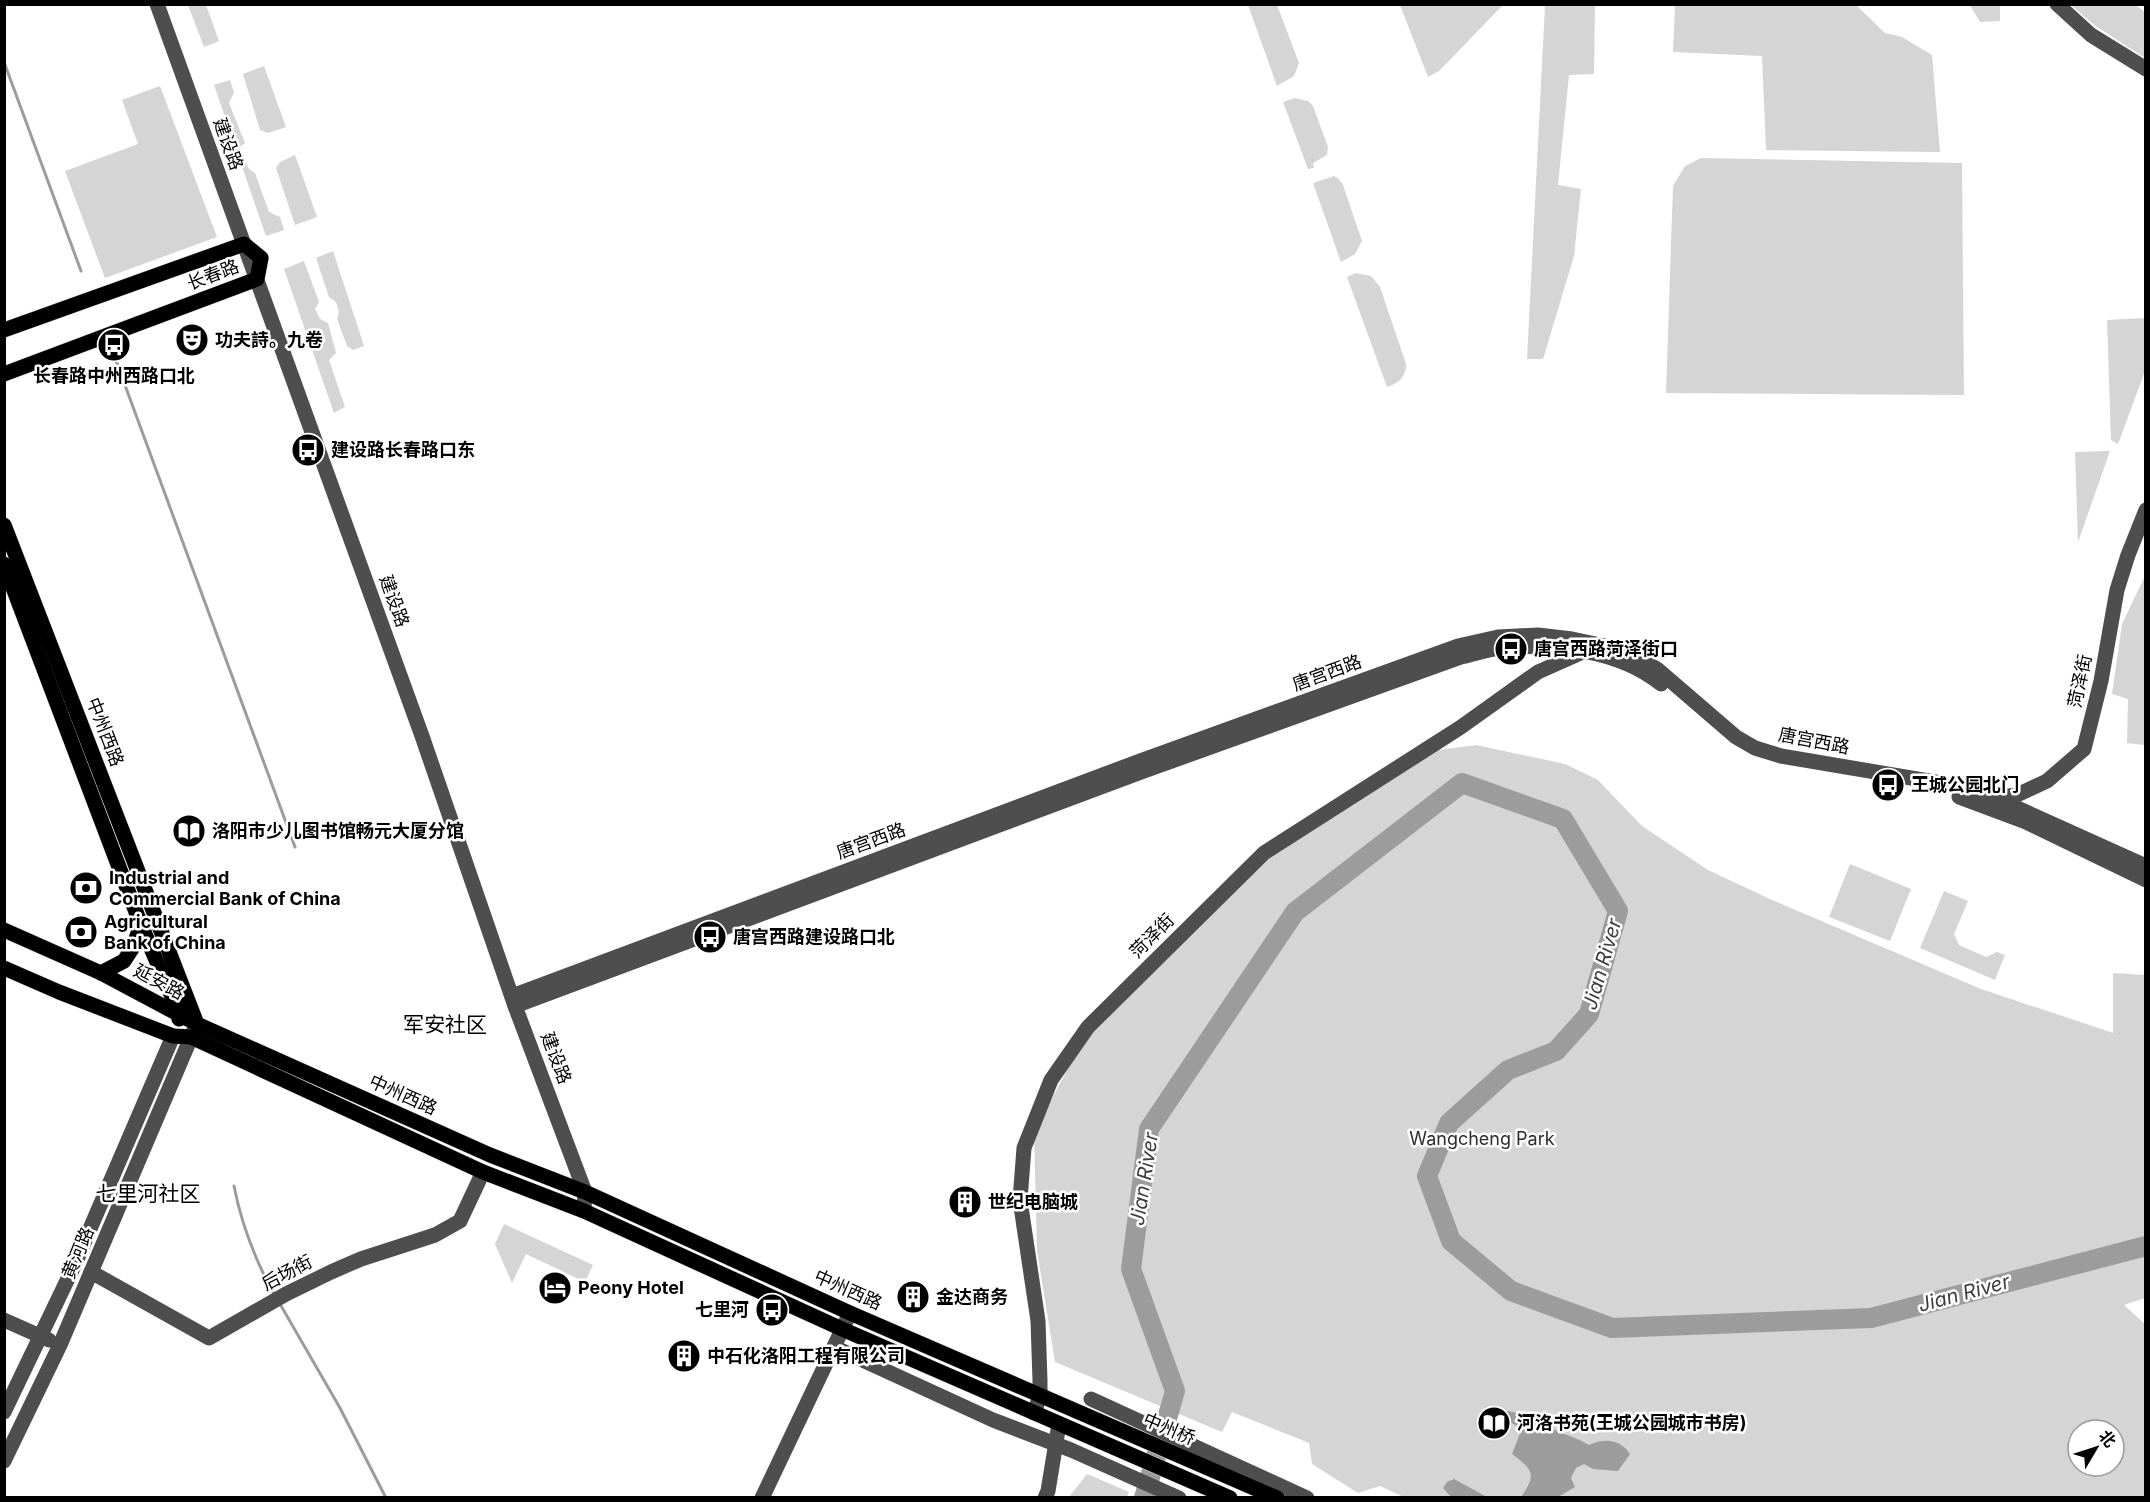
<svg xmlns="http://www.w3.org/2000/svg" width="2150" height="1502" font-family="Inter,'Noto Sans SC',sans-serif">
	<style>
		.green { fill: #d5d5d5; fill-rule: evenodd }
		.water { fill: #9c9c9c }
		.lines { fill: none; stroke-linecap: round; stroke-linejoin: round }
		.stream { stroke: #9c9c9c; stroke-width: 3 }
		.river { stroke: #9c9c9c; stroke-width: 20 }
		.major-casing { stroke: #dbdbdb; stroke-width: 16 }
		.minor { stroke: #4e4e4e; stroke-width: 15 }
		.major { stroke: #000; stroke-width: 15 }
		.labels { text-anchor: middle; stroke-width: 5; stroke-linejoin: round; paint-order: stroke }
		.street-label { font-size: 18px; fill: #000; stroke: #fff }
		.poi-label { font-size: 18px; font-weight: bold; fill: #000; stroke: #fff; text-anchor: start }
		.park-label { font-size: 18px; fill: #2c2c2c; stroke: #fff }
		.water-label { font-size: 20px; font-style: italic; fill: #3d3d3d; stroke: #fff }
		.quarter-label { font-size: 21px; fill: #000; stroke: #fff }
	</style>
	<rect width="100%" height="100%" fill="#fff"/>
	<g class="green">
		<path d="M188,5H206L219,41L204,47Z"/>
		<path d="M1248,5H1277L1299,63L1294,76L1277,86Z"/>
		<path d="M1400,5H1503L1439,71L1428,77Z"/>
		<path d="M1545,5H1595L1594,74L1569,75L1558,185L1581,189L1574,256L1543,359H1527Z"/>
		<path d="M1675,5H1856L1885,33L1902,37L1932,55L1940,152L1766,150L1762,56L1673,52Z"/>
		<path d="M1970,5H2002L2000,6V21L1980,22Z"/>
		<path d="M2071,5H2135L2145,12V58L2094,25Z"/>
		<path d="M264,66L286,127L268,133L260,130L243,74Z"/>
		<path d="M230,80L234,92L229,103L245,143L240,147L249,169L255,173L269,212L280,217L284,230L266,236L214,85Z"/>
		<path d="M160,86L217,237L105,278L65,171L138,144L122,100Z"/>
		<path d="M1295,98L1308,101L1313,106L1328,147L1327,155L1313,163L1314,168L1308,169L1283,102Z"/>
		<path d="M295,155L317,217L295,225L276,168L280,162Z"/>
		<path d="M1701,158L1962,163L1964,395L1666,393L1673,186L1685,166Z"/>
		<path d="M1334,176L1338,178L1343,185L1362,241L1355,254L1341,262L1313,183Z"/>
		<path d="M333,251L364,346L353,350L347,346L337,319L339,312L336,302L329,297L316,258Z"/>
		<path d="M304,261L319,302L315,309L320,319L328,323L336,353L329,360L345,407L334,413L284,269Z"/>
		<path d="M1356,273L1371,276L1380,287L1406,364C1406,377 1399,383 1387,387L1347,277Z"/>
		<path d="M2145,318V371L2118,444L2111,440L2107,320Z"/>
		<path d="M2110,451L2078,542L2075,452Z"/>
		<path d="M2145,576L2146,729L2144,745L2127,743L2128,699L2112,694L2122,624Z"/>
		<path d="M1476,745L1565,764L1598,780L1642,826L1708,870L1770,899L1981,989L2113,1033V973L2145,975V1298L2124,1305L2145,1324V1497L1406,1498L1380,1486L1358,1493L1312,1464L1309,1443L1232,1412L1222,1432L1055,1362L1037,1250L1034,1132L1074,1057L1113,1002L1312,815L1408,754ZM2078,1430H2114V1466H2078Z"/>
		<path d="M1850,864L1911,889L1890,941L1829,917Z"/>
		<path d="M1944,891L1968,901L1954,934L1959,945L1986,957L1997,952L2005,955L1995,980L1920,948Z"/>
		<path d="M504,1224L593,1265L585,1282L526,1254L512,1283L495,1244Z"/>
		<path d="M1087,1474L1129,1492L1127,1497H1069Z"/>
	</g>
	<g class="water">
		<path d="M1508,1411C1524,1414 1535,1421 1549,1427C1562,1434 1576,1437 1589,1445C1604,1438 1620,1439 1630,1454L1618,1471L1593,1469L1584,1464L1576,1468L1571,1478L1575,1487L1558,1497H1521C1537,1474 1533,1470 1512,1454L1522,1428L1498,1417Z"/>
		<path d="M1454,1479L1487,1497H1451L1443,1488L1447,1482Z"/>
	</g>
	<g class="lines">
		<g class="stream">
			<path d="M4,62L81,271"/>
			<path d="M115,358L295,847"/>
			<path d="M234,1186C242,1227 255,1260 275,1296"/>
			<path d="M280,1304L340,1408L386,1498"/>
		</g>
		<path class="river" d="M1144,1498L1175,1391L1131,1269L1149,1129L1295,912L1462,783L1563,819L1618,911L1589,1014L1556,1051L1508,1070L1449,1123L1427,1176L1451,1241L1511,1291L1612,1328L1871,1318L2146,1246"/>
		<g class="major-casing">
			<g id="major">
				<path d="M4,330L244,244L261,258L257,279L4,374"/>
				<path d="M4,525L197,1024"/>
				<path d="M4,564L141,925L180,1015L179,1019"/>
				<path d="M4,930L101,973L197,1024L490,1155L585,1192L850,1313L1277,1498"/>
				<path d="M4,968L59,992L173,1036L191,1037L483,1172L584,1211L842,1329L1230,1498"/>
				<path d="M101,973L124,961L133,947L141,925"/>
			</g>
		</g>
		<g class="minor">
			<path d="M157,4L422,736L515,1006L585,1192L584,1211"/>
			<path d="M2057,4L2091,35L2146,69"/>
			<path d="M1959,797L2026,822L2146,880"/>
			<path d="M1999,797L2017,795L2047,781L2084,749L2101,681L2117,590L2128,555L2146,510"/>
			<path d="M512,996L1140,761L1458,646L1498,637L1538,635L1572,639L1628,651L1657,669L1736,737L1755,748L1781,756L1941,783L1995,798L2146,866"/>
			<path d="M515,1006L1144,771L1461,657C1474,654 1488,649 1502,648C1554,643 1619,650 1661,684"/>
			<path d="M91,1272L209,1338L286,1294L331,1272L361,1259L435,1235L460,1221L483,1172"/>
			<path d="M4,1320L49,1340"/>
			<path d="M834,1347L993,1420L1071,1450L1179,1498"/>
			<path d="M1091,1399L1307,1498"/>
			<path d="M4,1412L74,1266L173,1036"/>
			<path d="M1034,1413L1040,1396V1381L1038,1321L1020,1200L1024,1148L1051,1080L1088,1027L1264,853L1461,727L1538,672L1583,652"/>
			<path d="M4,1461L60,1345L195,1028"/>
			<path d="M762,1498L850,1313"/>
			<path d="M1045,1498L1048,1491L1059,1424"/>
		</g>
		<use href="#major" class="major"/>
	</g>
	<defs>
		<g id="theatre-disc" transform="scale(1.725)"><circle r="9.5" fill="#000" stroke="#fff"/><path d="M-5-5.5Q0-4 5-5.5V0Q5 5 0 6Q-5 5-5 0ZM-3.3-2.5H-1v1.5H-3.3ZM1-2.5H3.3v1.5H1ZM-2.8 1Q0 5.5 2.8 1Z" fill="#fff"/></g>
		<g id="bus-disc" transform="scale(1.725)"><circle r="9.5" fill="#000" stroke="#fff"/><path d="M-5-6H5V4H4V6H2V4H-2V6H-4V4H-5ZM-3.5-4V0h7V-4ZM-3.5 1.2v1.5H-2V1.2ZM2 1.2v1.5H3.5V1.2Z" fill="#fff"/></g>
		<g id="library-disc" transform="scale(1.725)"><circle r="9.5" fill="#000" stroke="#fff"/><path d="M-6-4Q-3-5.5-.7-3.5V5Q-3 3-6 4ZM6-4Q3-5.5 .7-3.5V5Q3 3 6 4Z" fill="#fff"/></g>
		<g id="bank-disc" transform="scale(1.725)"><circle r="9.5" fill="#000" stroke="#fff"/><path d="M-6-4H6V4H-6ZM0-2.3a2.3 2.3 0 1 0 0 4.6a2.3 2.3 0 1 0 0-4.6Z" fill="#fff"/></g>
		<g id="building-disc" transform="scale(1.725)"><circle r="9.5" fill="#000" stroke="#fff"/><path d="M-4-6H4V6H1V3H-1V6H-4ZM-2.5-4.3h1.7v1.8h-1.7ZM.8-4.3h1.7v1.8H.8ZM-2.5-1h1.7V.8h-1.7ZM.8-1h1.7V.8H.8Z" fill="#fff"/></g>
		<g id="hotel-disc" transform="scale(1.725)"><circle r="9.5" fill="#000" stroke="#fff"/><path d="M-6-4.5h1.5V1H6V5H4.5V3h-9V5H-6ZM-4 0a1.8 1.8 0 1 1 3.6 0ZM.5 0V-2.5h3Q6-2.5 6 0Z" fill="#fff"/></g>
	</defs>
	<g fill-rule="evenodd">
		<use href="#theatre-disc" x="192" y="340"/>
		<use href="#bus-disc" x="114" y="345"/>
		<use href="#bus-disc" x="308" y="450"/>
		<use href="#bus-disc" x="1511" y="649"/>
		<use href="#bus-disc" x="1888" y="785"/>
		<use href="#library-disc" x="189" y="831"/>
		<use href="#bank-disc" x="86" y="888"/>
		<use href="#bank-disc" x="81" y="932"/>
		<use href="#bus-disc" x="710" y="937"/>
		<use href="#building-disc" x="965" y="1202"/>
		<use href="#hotel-disc" x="555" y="1288"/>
		<use href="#building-disc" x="913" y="1297"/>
		<use href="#bus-disc" x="772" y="1310"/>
		<use href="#building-disc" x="684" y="1356"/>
		<use href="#library-disc" x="1494" y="1423"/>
	</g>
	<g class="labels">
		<g class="street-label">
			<text transform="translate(228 144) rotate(70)" y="6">建设路</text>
			<text transform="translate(213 275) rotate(-21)" y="6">长春路</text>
			<text transform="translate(394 601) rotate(70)" y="6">建设路</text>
			<text transform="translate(1327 673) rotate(-20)" y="6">唐宫西路</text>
			<text transform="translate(2080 681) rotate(-78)" y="6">菏泽街</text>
			<text transform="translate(105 732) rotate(69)" y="6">中州西路</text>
			<text transform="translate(1814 741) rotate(11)" y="6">唐宫西路</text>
			<text transform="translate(871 841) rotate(-20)" y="6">唐宫西路</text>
			<text transform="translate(1152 936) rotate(-45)" y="6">菏泽街</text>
			<text transform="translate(159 982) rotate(28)" y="6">延安路</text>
			<text transform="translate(556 1058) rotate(69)" y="6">建设路</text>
			<text transform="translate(403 1095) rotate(24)" y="6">中州西路</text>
			<text transform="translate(78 1253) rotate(-67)" y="6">黄河路</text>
			<text transform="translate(287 1273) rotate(-28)" y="6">后场街</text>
			<text transform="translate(848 1290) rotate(24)" y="6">中州西路</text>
			<text transform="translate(1169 1429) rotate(23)" y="6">中州桥</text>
		</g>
		<g class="poi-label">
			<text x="215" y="346">功夫詩。九卷</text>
			<text x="114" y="382" text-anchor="middle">长春路中州西路口北</text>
			<text x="331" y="456">建设路长春路口东</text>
			<text x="1534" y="655">唐宫西路菏泽街口</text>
			<text x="1911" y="791">王城公园北门</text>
			<text x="212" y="837">洛阳市少儿图书馆畅元大厦分馆</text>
			<text x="109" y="884">Industrial and<tspan x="109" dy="21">Commercial Bank of China</tspan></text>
			<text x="104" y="928">Agricultural<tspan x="104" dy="21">Bank of China</tspan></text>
			<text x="733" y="943">唐宫西路建设路口北</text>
			<text x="988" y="1208">世纪电脑城</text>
			<text x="578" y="1294">Peony Hotel</text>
			<text x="936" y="1303">金达商务</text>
			<text x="749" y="1316" text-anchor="end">七里河</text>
			<text x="707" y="1362">中石化洛阳工程有限公司</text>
			<text x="1517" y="1429">河洛书苑(王城公园城市书房)</text>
		</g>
		<g class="park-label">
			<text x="1482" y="1145">Wangcheng Park</text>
		</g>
		<g class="water-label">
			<text transform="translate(1602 964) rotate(-74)" y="7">Jian River</text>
			<text transform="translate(1144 1179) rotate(-81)" y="7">Jian River</text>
			<text transform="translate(1964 1293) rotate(-15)" y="7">Jian River</text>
		</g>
		<g class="quarter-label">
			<text x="445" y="1032">军安社区</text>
			<text x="148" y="1201">七里河社区</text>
		</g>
	</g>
	<rect width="2150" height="1502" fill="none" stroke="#000000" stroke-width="12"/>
	<g transform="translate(2096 1448) rotate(51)"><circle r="28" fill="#ffffff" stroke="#999999" stroke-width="1.5"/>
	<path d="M0-4.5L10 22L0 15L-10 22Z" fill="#000000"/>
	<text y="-9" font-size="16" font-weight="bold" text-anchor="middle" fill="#000000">北</text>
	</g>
</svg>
